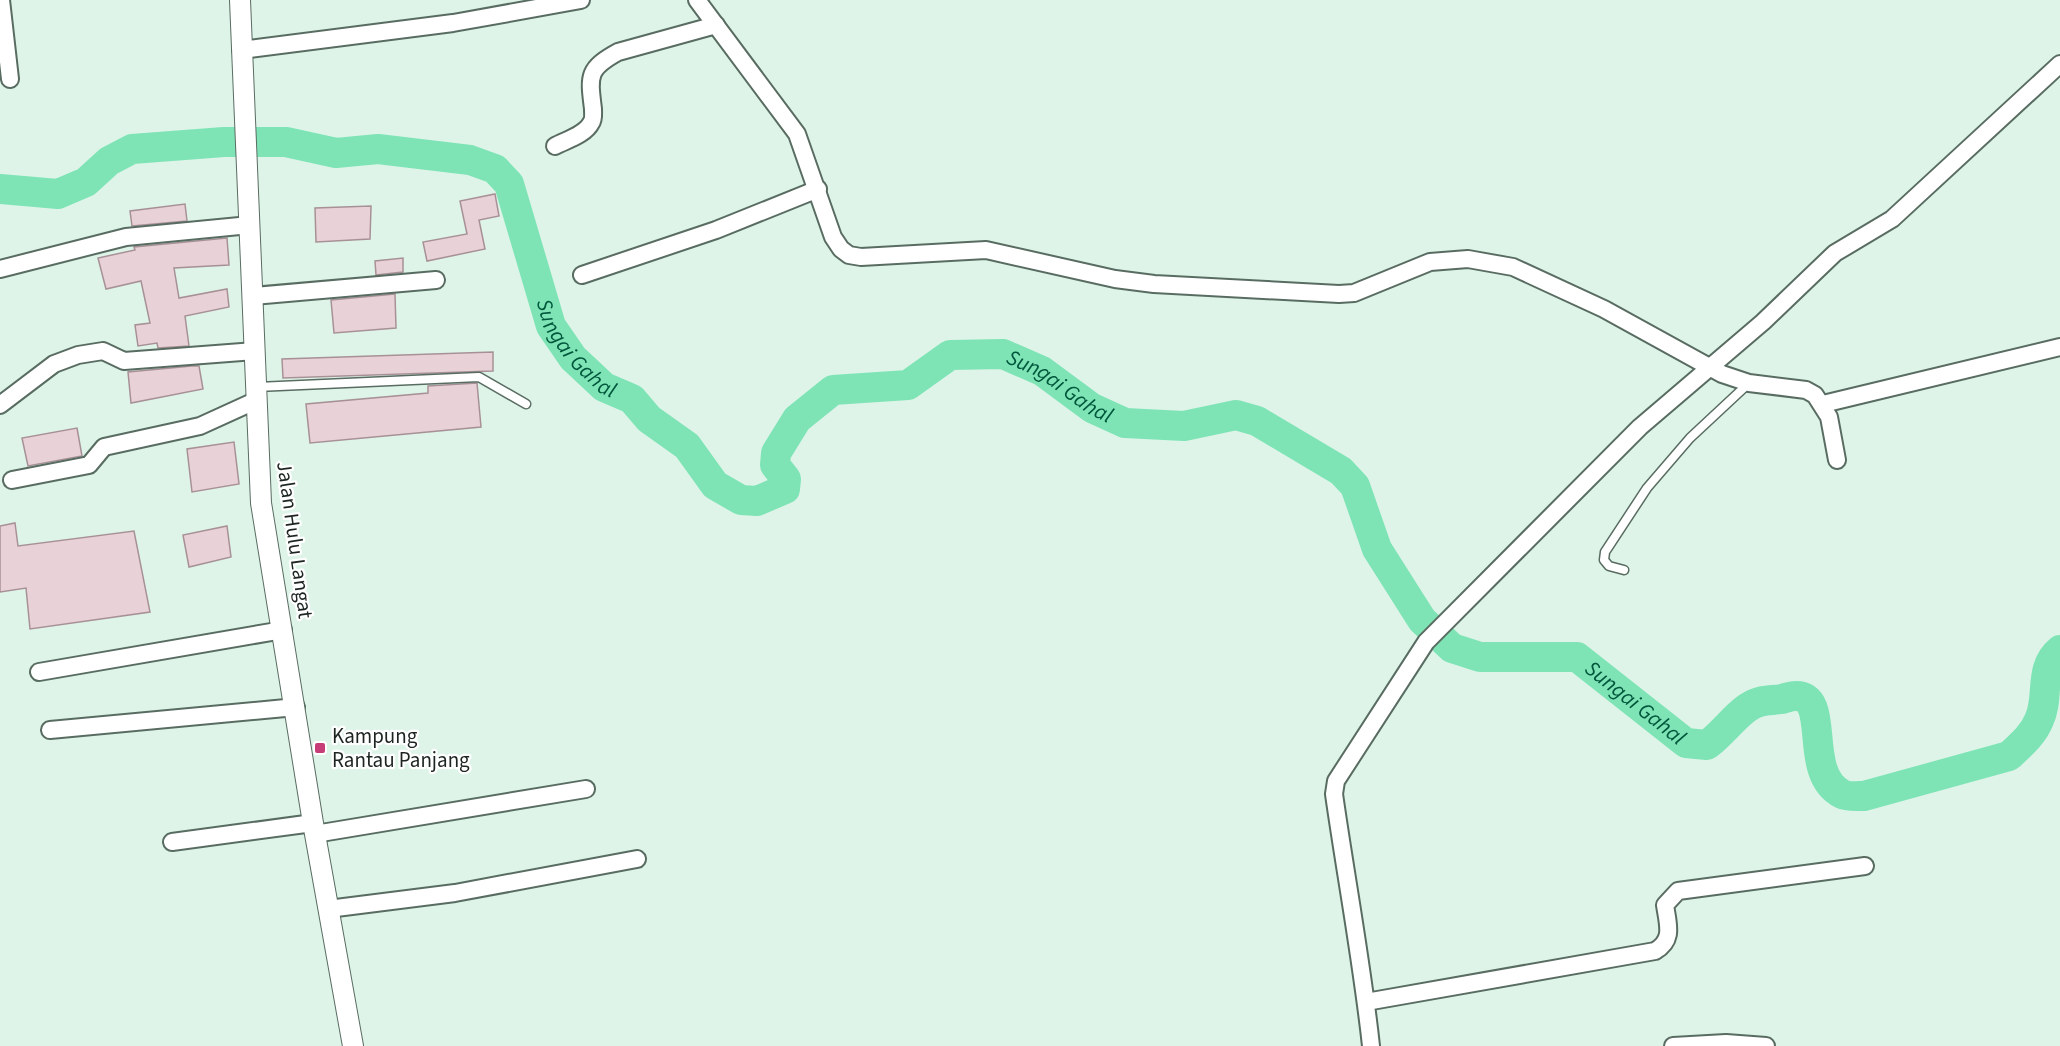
<svg xmlns="http://www.w3.org/2000/svg" width="2060" height="1046" font-family="'Source Sans 3',sans-serif">
	<rect width="100%" height="100%" fill="#def4e8"/>
	<g fill="none" stroke-linecap="round" stroke-linejoin="round">
		<path stroke="#7ee4b6" stroke-width="30" id="s1" d="M0,189L58,194L86,182L109,161L132,149L224,142H286L336,153L378,149L470,160L495,169L509,184L551,326L573,358L604,387L632,399L649,419L687,446L715,485L741,500L757,501L785,489L786,479L775,465L776,453L797,419L833,390L908,385L950,355L1003,354L1042,371L1092,408L1125,423L1184,426L1236,415L1257,421L1341,471L1355,486L1377,549L1422,620L1452,648L1480,657H1577L1686,743L1707,745C1722,734 1733,718 1747,708C1760,699 1768,701 1782,699C1786,698 1791,696 1795,696C1833,695 1801,773 1842,794C1848,797 1858,796 1864,796L2009,756C2021,745 2033,735 2039,720C2050,698 2038,668 2060,650"/>
	</g>
	<g fill="#e9d1d8" stroke="#a79197" stroke-width="1.5">
		<path d="M495,194L499,216L479,220L485,249L427,261L423,242L467,234L460,201Z"/>
		<path d="M185,204L187,221L132,226L130,211Z"/>
		<path d="M371,206L370,239L316,242L315,208Z"/>
		<path d="M227,238L229,265L174,268L179,298L227,289L229,307L185,316L189,346L158,348L157,343L138,346L135,325L150,323L141,281L106,289L98,258L135,250L134,247Z"/>
		<path d="M403,258V272L376,275L375,261Z"/>
		<path d="M395,294L396,328L334,333L331,300Z"/>
		<path d="M493,352V371L283,378L282,359Z"/>
		<path d="M192,366H199L203,389L131,403L128,372Z"/>
		<path d="M477,383L481,427L310,443L306,404L428,393V386Z"/>
		<path d="M77,428L82,456L28,466L22,438Z"/>
		<path d="M234,442L239,484L192,492L187,449Z"/>
		<path d="M15,523L18,546L134,531L150,612L30,629L26,588L0,592V526Z"/>
		<path d="M227,526L231,557L189,567L183,535Z"/>
	</g>
	<g fill="none" stroke-linecap="round" stroke-linejoin="round">
		<g stroke="#596c62" stroke-width="11">
			<g id="service">
				<path d="M257,387L479,377L526,404"/>
				<path d="M1624,570L1609,566L1604,560L1605,552L1647,488L1690,438L1749,383"/>
			</g>
		</g>
		<g stroke="#596c62" stroke-width="20">
			<g id="minor">
				<path d="M1,0L10,79"/>
				<path d="M697,0L797,134L833,237L841,249L849,255L861,257L986,250L1115,279L1154,284L1339,294L1354,293L1430,262L1468,259L1513,267L1604,309L1722,374L1749,383L1806,390L1815,395L1829,417L1837,460"/>
				<path d="M241,50L453,23L581,0"/>
				<path d="M555,146C566,140 585,135 591,123C594,119 593,114 593,109C589,76 587,69 618,52L716,25"/>
				<path d="M0,269L126,237L250,225"/>
				<path d="M582,275L716,230L818,189"/>
				<path d="M253,296L436,280"/>
				<path d="M1823,404L2060,347"/>
				<path d="M0,405L54,364L78,355L103,351L124,361L255,351"/>
				<path d="M12,480L89,465L104,447L200,426L257,400"/>
				<path d="M39,672L283,630"/>
				<path d="M50,730L296,707"/>
				<path d="M315,834L586,789"/>
				<path d="M172,842L313,823"/>
				<path d="M328,909L455,893L637,859"/>
				<path d="M1366,1002L1655,951C1674,940 1668,925 1665,905L1678,891L1865,866"/>
				<path d="M1371,1046C1362,962 1346,878 1334,794L1336,781L1426,642L1640,427L1763,322L1835,253L1892,219L2060,64"/>
				<path d="M1673,1046L1726,1043L1766,1046"/>
			</g>
		</g>
		<g stroke="#596c62" stroke-width="22">
			<path id="tertiary" d="M240,0L261,503L313,823L353,1046"/>
		</g>
		<use href="#service" stroke="#fff" stroke-width="8"/>
		<use href="#minor" stroke="#fff" stroke-width="16"/>
		<use href="#tertiary" stroke="#fff" stroke-width="20"/>
	</g>
	<rect fill="#c63d78" stroke="#fff" stroke-width="2" x="314" y="742" width="12" height="12" rx="3"/>
	<g text-anchor="middle" dominant-baseline="central" stroke-width="4.5" stroke-linejoin="round" paint-order="stroke">
		<g font-size="21" fill="#1d2521" stroke="#fff">
			<text transform="translate(295 540) rotate(82)">Jalan Hulu Langat</text>
		</g>
		<g font-size="21" fill="#1d2521" stroke="#fff" text-anchor="start">
			<text x="332" y="736">Kampung<tspan x="332" dy="24">Rantau Panjang</tspan></text>
		</g>
		<g font-size="22" font-style="italic" fill="#00573b" stroke="#fff">
			<text stroke="none"><textPath href="#s1" startOffset="714">Sungai Gahal</textPath></text>
			<text stroke="none"><textPath href="#s1" startOffset="1362">Sungai Gahal</textPath></text>
			<text stroke="none"><textPath href="#s1" startOffset="2082">Sungai Gahal</textPath></text>
		</g>
	</g>
</svg>
